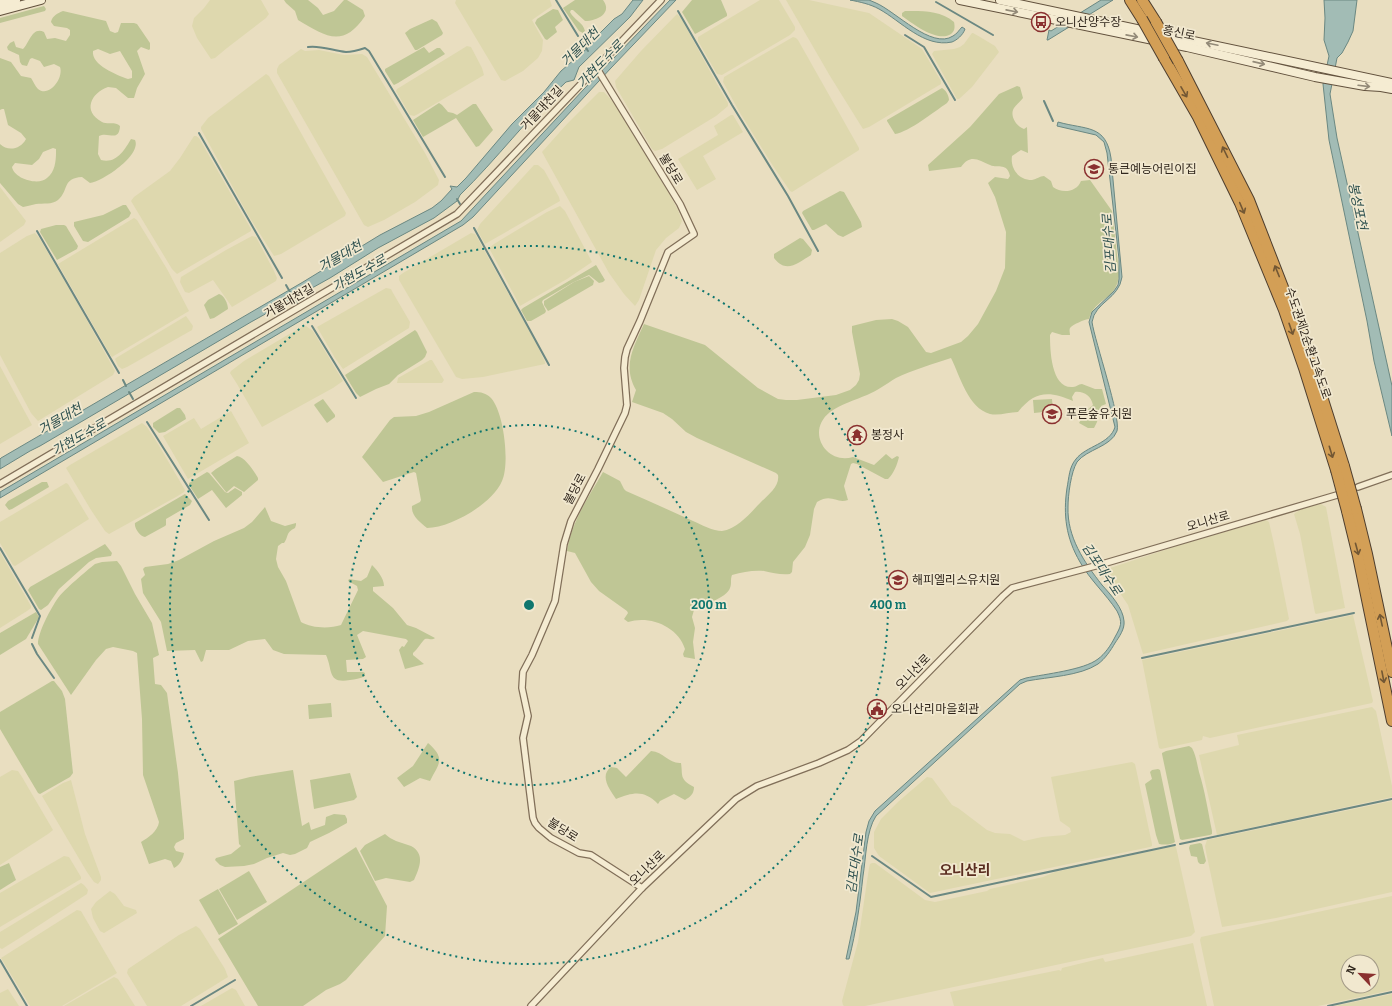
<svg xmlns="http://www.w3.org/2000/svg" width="1392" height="1006" font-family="Bitter,'Noto Sans KR',serif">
	<rect width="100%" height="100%" fill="#e9dec0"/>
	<g fill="#ded8ae" fill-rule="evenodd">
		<path d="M210,0H261L269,14L266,18L227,48L215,58L211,59L197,38L192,26L194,18L204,8Z"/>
		<path d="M456,0H550L552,6L532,20L543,40L542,51L538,58L523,71L505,81L501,80L455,3Z"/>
		<path d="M760,0H779L795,27V30L790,35L722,75L717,74L698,41V37Z"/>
		<path d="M786,0H809L869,13L922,49L941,81V84L869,127L863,129L830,76Z"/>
		<path d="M677,14L681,18L717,84L728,103V106L716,116L662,149L655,151L652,149L616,87L615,81L641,51Z"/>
		<path d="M972,33H973L980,37L995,46L999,52L972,87L959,99H957L932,54L934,51L954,49L960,47L964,44Z"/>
		<path d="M793,37L796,38L798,40L859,148V150L856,152L792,192L790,191L773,166L740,113L723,82L724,77Z"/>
		<path d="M467,46L471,47L482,68L484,75L418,114L414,116L410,115L396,91L397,89Z"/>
		<path d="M301,49L305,51L319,50L344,55L362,54L367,57L425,153L439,180L438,185L415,202L384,220L368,227L364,225L277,73V69L279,65Z"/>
		<path d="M266,74L269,76L346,213L345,216L281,254L274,256L248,215L201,129V127L208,118Z"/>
		<path d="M599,92H604L614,103L667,190L678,210L682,221L679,228L666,238L656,250L639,300L635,306L624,294L609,273L542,152L567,124Z"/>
		<path d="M731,115H733L743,132L703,156L716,179L697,190L678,159L718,135L714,126Z"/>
		<path d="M194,136H196L199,138L251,229V231L177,274L172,269L131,201L134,197L170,171L180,158Z"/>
		<path d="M534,165H538L544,170L559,197L560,201L485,244L477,230L480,224Z"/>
		<path d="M0,187L26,221L24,225L0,242Z"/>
		<path d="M560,206L565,211L592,262L567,279L520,306L489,248L494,244L547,212Z"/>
		<path d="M134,218L137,220L140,225L167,269L189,311L112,357L111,356L58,264Z"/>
		<path d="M35,233L40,239L78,304L115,371L113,375L38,421L31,413L0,355V253L27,236Z"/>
		<path d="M471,233L475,234L478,239L537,345L545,362V364L483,377L462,379L456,377L399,280V276L403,273Z"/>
		<path d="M252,236L256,237L274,271L277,278L276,281L232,307L213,280L189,293L185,292L180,282L181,277L226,250Z"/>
		<path d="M386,288L391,289L393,293L410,322L409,328L343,369L335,358L317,327Z"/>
		<path d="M186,316L193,326L192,330L127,367L122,369L118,366L115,359L116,358Z"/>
		<path d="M306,326L313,331L343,381L333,388L262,427L237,384L230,373L231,371L244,361L286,336L302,327Z"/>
		<path d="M430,360H432L444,380L442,383H397L398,378Z"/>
		<path d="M0,366L32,425L0,444Z"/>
		<path d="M231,411L249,443L188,479L163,436L194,418L201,429Z"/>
		<path d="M142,423L147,427L158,444L185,490L184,492L176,497L109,534L105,531L91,510L66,468L70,465Z"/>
		<path d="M66,483L68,484L89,519L15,566L13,565L0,543V522Z"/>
		<path d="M1321,504L1326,507L1345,608L1316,614L1315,613L1300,534L1294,514L1301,509Z"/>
		<path d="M1266,520L1269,522L1274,544L1289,619L1287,621L1143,654L1128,605L1108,575L1107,569L1180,545Z"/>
		<path d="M0,552L31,606V608L27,611L0,628Z"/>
		<path d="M1353,615L1373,701L1372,703L1210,738L1203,736L1202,740L1161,749L1159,748L1142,660Z"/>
		<path d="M1372,707L1376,711L1392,786V797L1217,835L1199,755L1239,745L1237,735Z"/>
		<path d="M1132,762L1135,764L1138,778L1152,844V846L1150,847L930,893L879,856L874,848V832L881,819L899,801L927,777L932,778L952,805L958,808L987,830L995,833L1010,834L1024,841L1042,837L1065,835L1071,832L1070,828L1060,821L1051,777Z"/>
		<path d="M12,770L18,771L22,777L53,830L48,834L0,865V777Z"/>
		<path d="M71,780L85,834L101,877V880L98,884L94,882L87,872L42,796L63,783Z"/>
		<path d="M1392,801V892L1276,918L1222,927L1206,852L1205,846L1207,840Z"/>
		<path d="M1175,846L1176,847L1195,932L1191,936L865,1006H844L843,1005L842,1001L858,942L869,868L870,864L872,863H875L925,900L935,902L987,891L990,889L1043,877L1055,872Z"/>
		<path d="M64,856L69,857L81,877V879L0,927V893Z"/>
		<path d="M81,883L84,885L88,890L87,894L18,939L2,949L0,948V932Z"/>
		<path d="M110,891L115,894L124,906L136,910L137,913L104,933L100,931L93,918L91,909L96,902Z"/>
		<path d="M1392,896V990L1318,1006H1214L1200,940L1201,937ZM1348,962H1372V986H1348Z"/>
		<path d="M77,910L81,911L117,973L62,1006H30L1,958Z"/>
		<path d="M196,926L200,929L225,969L228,977L181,1006H147L127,973L128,969L179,935Z"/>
		<path d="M1193,943L1207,1006H954L950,992L1059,970L1061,971L1062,968L1103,958L1105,962Z"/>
		<path d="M114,977L118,979L135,1006H64Z"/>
		<path d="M232,988L236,990L245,1006H201Z"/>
		<path d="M8,989L19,1006H0V993Z"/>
		<path d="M1392,994V1006H1335Z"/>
	</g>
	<g fill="#bfc695" fill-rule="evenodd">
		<path d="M284,0H308L318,8L323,15L334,11L344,0H347L363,10L365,16C343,49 325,36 298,20L295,11L286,3Z"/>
		<path d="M575,0H603C613,13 597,21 585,21L573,10H571L570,12C574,20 583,22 585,31L583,33L579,31L563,8Z"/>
		<path d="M692,0H721L727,14V16L697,33L695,34L682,12Z"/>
		<path d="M44,6L46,9L45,11L0,23V18Z"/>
		<path d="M553,9L558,10L563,20L555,27L557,32L547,40L545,39L535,23L537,19Z"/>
		<path d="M63,11L106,21L110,31L115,33L118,32L121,23H134L137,24L150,43V49L149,50L141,47L137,51L145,74L137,88L134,98H128L116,88L108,87C91,93 82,111 102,122C108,125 115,121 120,126C119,143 108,131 99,136L98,154L101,160C116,164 124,151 131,139L135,140C142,155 102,182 90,183L82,177C62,178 69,191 58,200C52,205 43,203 36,204C32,205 28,206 23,207L18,204L0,183V144C8,152 21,149 26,139L21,133L8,125L4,109H2L0,110V58L11,62L21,76L31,78C33,81 35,86 38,89C49,98 64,78 60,67L54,64L44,67L40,61L32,58L30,59L27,66L22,65L20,62L19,55L8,50L7,47L10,43L14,41L16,47L23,49C29,44 32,26 44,32L47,39L55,38L66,41L70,35V30L67,28L54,26L51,22C52,16 58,13 63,11ZM98,49L110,54L120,51L132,71V78L128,79C117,75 91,65 93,51ZM53,148L56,149V152C56,161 55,172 47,178C39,186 14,179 12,167L15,163L32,165L39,159L43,152Z"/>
		<path d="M905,11C922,11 940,10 954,22C955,27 955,31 951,34C938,43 913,24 902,16V13Z"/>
		<path d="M432,19L437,22L443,33L442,35L417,50H415L405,33L410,29Z"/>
		<path d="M424,47L429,53L437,48H440L445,54L398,83L394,85L393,84L385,71V69Z"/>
		<path d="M1017,86L1020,87L1023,98C1020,102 1016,105 1014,108C1009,116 1017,127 1024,129L1027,127L1028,153L1021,150L1012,156C1010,169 1019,180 1032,180C1037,179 1040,176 1044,176L1051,181L1053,187C1062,194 1077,192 1081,181L1090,180L1112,211L1119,272C1119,300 1095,297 1089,319C1085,319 1072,325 1070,328C1069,330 1070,333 1070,335H1062L1052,332L1050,335C1050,350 1051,389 1073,387C1077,387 1078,384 1082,384L1095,389H1102L1106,404L1101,406L1097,422L1094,428H1088L1079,423L1086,411L1093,405C1091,396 1084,391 1075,392L1072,397L1073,401C1050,391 1035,390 1018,412C1009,412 999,416 990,414C968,408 960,376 951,358C933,364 913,370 896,378C886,384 877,391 867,395C855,400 841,404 830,412C805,432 827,465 853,457L874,465L886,454L892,459L897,456L899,457C897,465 894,473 888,479H885L857,464L853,463L851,464L844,486L848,500C836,504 832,493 817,502L814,509L810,535L805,547L793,562L792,572L790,574C781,575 773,573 764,571C753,570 743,572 732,575C730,580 732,583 730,588C727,598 702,605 694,610L692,617L695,628L693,642L695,659L684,657L683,654L685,649C678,626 649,615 628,622L624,619L628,613L627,611L599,591L591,582L575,553L567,551C572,521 588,498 603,472L620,481L624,489L626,491C649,501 671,511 693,521C702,525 713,531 722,531C738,529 751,512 761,502C768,495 780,486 778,475L776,473L697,438L686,432L672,419L663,413L632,402L636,390C622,366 634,346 644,324L705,345L758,388L778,399L786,400H797L836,395L850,390L856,385L859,380L860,374L852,332V326L876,320L892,319L898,321L908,327L926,352L931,353L961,342L968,336L978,324L996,291L1005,268L1006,232L995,197L988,183L995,177L1008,179L1010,176C1007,162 999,169 990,165C979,161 971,153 961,167L929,171L928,165L970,127L999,94Z"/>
		<path d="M942,88C946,90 949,96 949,100L947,103C935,111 909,132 895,134L887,121V120Z"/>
		<path d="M439,103L442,105L448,112L453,113L457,115L473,104H476L493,130L479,146L476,147L456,118L423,137L413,120Z"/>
		<path d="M840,191L844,192L861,222L862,227L843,237L838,235L826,224L814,230H812L802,213L803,211Z"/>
		<path d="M123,205H126L131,213L129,217L88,242L83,241L74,226V222L103,215Z"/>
		<path d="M56,225H64L66,226L78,246L77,249L57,260L40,232L41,229Z"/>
		<path d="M800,238L803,239L812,250L811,255C798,263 786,274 774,258V254Z"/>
		<path d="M596,265L605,280L603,282L599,283L589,275L572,283L543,300L542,302L546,311L545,313L531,321H527L521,310L523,308Z"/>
		<path d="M589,276L594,281L593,285L550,310L548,311L544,305V301L574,282Z"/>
		<path d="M219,294C224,295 228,304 228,309L214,318L210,319L204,305L208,300Z"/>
		<path d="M415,330L417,332L427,352L425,357L422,360L398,375L389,384L376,389L360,397L356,393L345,375Z"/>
		<path d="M474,392C481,392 486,393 491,398C504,412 510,464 502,481C493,503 451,528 427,528C420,522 411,516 412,506L420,502L421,500L416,473L414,472L383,482L362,457L390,420L394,417L416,416L429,412Z"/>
		<path d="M323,399L335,415V417L327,423L314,405L315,404Z"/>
		<path d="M1052,399L1053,411L1034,413L1033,400Z"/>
		<path d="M177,408H180L185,415L186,419L165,432L159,433L153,427V423Z"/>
		<path d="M237,456C245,457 254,471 258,478V480L244,492L234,486L227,492H226L211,473L216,469Z"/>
		<path d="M207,472L209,473L225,492L228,493L235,488L242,492V495L226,508L212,490L198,499L189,485V483Z"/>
		<path d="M42,482H47L49,487L12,509L9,510L5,505L8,501Z"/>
		<path d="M185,494L192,501L190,505L166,519V525L165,526L145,537C140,536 134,528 135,523Z"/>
		<path d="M265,507L271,521L285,526L296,523V525L295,528C285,533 289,537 284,543H282L278,546L276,559L278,567L286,581L301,622C311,628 329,629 341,625L358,590L357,586L348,581L349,579L361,581L367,577L372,565C377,570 384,578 384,586L373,587V591L393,608L407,625L416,628L435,638C431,641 429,638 425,639C423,640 417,650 413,653V655L424,664L405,669L399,650L402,646L404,647L408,641L406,639L363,631L357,635L366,657L363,659L346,660L347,672H363L365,673V676C360,679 355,679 350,680C327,684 333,670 326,655L284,654L273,650L265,639L248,641L229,650H206L203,661L201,662L195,650L167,651L161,622L143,593L141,579L145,575L143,569L145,567L168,564L179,560L214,541L244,528L252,522Z"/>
		<path d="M105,544L112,553L111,556L96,558L89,562L59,589L48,605L41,610L39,609L28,590L30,587Z"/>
		<path d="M117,561L121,566L135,594L152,623L159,655L153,658L155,684L161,685L167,693L178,773L184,834V839L176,843L174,847L176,851L184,853C183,859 180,865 174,868L171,861L165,859L149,864L141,842C148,838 158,831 159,822L143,775L142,719L137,653L133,651L113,647L106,649L96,660L71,695L38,644C38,632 51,608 58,598C64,590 86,571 95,564L102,562Z"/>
		<path d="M36,612L39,617L38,619L26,639L0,655V633Z"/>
		<path d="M52,681H54L62,691L65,699L73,773L70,777L40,794L38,793L0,729V712Z"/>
		<path d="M331,703L332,717L309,719L308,705Z"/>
		<path d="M428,743C446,759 439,763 430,781L420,778L404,787L397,778L413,766Z"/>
		<path d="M1189,746L1192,748C1196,755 1197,764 1199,772C1205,791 1208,811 1212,831V834L1210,835L1182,840L1180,839L1162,754V753L1166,751Z"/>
		<path d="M651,751C664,752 669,764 681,763C683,776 679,779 694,787C694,794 690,797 685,800L674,794L660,801L658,804C644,790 634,792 616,799C610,790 599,776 611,767L617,768L626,777Z"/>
		<path d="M1158,769L1160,770L1175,842C1171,845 1164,845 1159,844L1156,835L1145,784L1152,779L1150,772L1152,770Z"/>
		<path d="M293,770L302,826L309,822L311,830L325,825L326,817L334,814L345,815L347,819V823L329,833L310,842L307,848L295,854L290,855L283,853L267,858L254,864L244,866L225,867L220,865L215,860L216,858L231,854L241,846L239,844L234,781L250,777Z"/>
		<path d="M350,773L357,797L354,800L314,809L310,780Z"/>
		<path d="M385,834C388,837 392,839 396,841C401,843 406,844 411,846C426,854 419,869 414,880L410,882L386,878L375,881L360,851L365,845Z"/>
		<path d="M1200,843L1202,844L1206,861L1204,864H1200L1198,862L1197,857L1191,856L1189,848L1190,845Z"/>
		<path d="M356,847L387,906L385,936L346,980L340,984L326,990L303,1006H258L218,939Z"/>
		<path d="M9,863L16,880L0,890V867Z"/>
		<path d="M249,871L267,902L237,920L219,889Z"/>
		<path d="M218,889L238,924L219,935L199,900Z"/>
	</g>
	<g fill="#a2bcb5" stroke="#6b8882">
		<path d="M633,0H643L630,17L579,67L574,80L566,82C528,117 497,159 460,195L457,201L434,218L378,248L330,278L251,322L40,446L30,451L0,469V459L1,458L303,282L380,235L432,208L441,201L452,189L450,186L457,187L466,178L512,124L544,92L561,71L591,45L597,36L614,19L622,14Z"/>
		<path d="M670,0H676L611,68L473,217L463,225L0,498V492L461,221L584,89Z"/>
		<path d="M850,0H869L876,3C895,11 932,50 953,36C957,34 959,30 962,27L965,29C963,35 957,40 952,42C924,48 901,21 879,9C870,4 860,2 850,0Z"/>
		<path d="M1101,0H1113L1048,40H1047L1049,30L1051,31Z"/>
		<path d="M1324,0H1357L1353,31L1348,42L1342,53L1337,58L1330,94L1337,138L1392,386V436L1374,361L1367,321L1329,140L1323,84L1329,56L1324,40L1325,18Z"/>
		<path d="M1058,122C1086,130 1106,124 1111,158L1122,277C1119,299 1095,302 1092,322C1095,342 1121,417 1117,431C1111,447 1087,449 1077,462C1071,472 1068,495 1068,507C1067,537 1084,562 1102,585C1111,595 1123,608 1124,621C1125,629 1119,637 1115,643C1111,650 1105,659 1098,664C1080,676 1048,677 1027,681L1020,684L876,816C866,831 866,858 863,876C860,904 856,932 849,959H846L856,912L866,832L869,821L875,811L1020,680L1026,678C1045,674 1084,670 1098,659C1105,654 1111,645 1115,637C1121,626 1123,623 1117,611C1106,594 1090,580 1080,562C1066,538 1063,515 1067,488C1069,478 1069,467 1076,459C1086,446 1110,444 1115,427L1089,322L1092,312L1114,291L1118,285L1119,279V259L1107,153L1104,142L1096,135L1057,126Z"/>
	</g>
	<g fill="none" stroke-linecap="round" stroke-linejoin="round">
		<g stroke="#6b8882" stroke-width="2">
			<path d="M556,0L578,36"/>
			<path d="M936,2L993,35"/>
			<path d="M678,11L732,105L788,196L818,251"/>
			<path d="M905,35L924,47L955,100"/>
			<path d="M582,42L588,51"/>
			<path d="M308,47C321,45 333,51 346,52C353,52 359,50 365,48L369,51L445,177"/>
			<path d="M1044,101L1053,121"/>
			<path d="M199,133L282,278"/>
			<path d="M457,199L460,204"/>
			<path d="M474,228L549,365"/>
			<path d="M37,231L119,373"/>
			<path d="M286,285L290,292"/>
			<path d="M293,296L297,303"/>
			<path d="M312,326L356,398"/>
			<path d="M123,380L126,386"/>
			<path d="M129,392L133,399"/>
			<path d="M147,422L209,520"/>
			<path d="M0,548L40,616L32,638"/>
			<path d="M32,644L37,654L54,678"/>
			<path d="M1142,658L1354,613"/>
			<path d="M1180,844L1392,799"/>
			<path d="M872,856L931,897L1175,845"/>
			<path d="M0,960L27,1006"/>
			<path d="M191,1006L235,980"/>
			<path d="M1328,1006L1392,992"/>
		</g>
		<g stroke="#816f59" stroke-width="8">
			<g id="minor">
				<path d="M596,67L680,204L694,234L668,252L640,321L627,349L625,357L624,368L627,405L625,413L598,469L571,521L564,544L555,601L532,655L523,672L522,688L528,716L523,738L533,818L535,823L539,828L551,838L579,853L591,855L642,888"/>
				<path d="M0,484L457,214L661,0"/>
				<path d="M1358,487L1392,475"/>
				<path d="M531,1006L642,888L736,799L757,786L819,763L848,750L861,741L1003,596L1012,588L1099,565L1337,495"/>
			</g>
		</g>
		<g stroke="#62513d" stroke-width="10">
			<g id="secondary">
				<path d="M960,0L1187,47L1315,77L1365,86L1381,87L1392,89"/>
				<path d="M1000,0L1392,83"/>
				<path d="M0,4L16,0"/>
				<path d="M0,11L41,0"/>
			</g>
		</g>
		<g stroke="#4e3e2e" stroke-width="12">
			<g id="motorway">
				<path d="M1130,0L1142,19"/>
				<path d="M1142,0L1156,22"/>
				<path d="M1164,58L1198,117L1240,203L1284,310L1304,368L1336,470"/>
				<path d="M1178,61L1249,200L1307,349L1344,466"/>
				<path d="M1356,509L1367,554L1392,672"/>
				<path d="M1347,511L1358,556L1392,721"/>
			</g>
		</g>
		<use href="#minor" stroke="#f5ecd2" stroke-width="5.5"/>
		<use href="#secondary" stroke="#f5ecd2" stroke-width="8"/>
		<use href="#motorway" stroke="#d39f56" stroke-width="10"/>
		<g stroke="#4e3e2e" stroke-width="12" stroke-linecap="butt">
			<g id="motorway-bridge">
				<path d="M1142,19L1164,58"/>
				<path d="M1156,22L1178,61"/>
				<path d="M1344,466L1356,509"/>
				<path d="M1336,470L1347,511"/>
			</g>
		</g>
		<use href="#motorway-bridge" stroke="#d39f56" stroke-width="10"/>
	</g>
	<defs><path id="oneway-shaft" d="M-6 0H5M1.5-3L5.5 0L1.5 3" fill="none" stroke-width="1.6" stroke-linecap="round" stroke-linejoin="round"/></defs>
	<g stroke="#938a78">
		<use href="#oneway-shaft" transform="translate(1012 11) rotate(11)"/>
		<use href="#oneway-shaft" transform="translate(1132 36) rotate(11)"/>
		<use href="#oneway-shaft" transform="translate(1212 44) rotate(-168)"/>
		<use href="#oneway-shaft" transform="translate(1259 63) rotate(13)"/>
		<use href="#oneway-shaft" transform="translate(1364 86) rotate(7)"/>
	</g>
	<g stroke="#725734">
		<use href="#oneway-shaft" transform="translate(1184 92) rotate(60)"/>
		<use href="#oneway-shaft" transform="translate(1225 152) rotate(-116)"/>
		<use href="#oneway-shaft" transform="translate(1242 208) rotate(67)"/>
		<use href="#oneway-shaft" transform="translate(1277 271) rotate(-112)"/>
		<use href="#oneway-shaft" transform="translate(1291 329) rotate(71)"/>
		<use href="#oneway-shaft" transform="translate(1331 452) rotate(73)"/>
		<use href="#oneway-shaft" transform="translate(1357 549) rotate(75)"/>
		<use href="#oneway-shaft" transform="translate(1381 620) rotate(-102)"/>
		<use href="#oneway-shaft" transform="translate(1383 677) rotate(79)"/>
	</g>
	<g fill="none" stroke="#0f766e" stroke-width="2" stroke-dasharray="2 4">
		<circle cx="529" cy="605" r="180"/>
		<circle cx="529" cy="605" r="359"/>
	</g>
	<defs>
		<g id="bus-ring" transform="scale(1)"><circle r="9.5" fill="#f1e8cf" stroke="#8a302f" stroke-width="1.5"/><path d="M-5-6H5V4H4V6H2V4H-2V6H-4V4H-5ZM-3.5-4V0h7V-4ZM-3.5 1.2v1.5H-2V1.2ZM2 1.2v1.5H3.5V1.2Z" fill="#8a302f"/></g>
		<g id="school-ring" transform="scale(1)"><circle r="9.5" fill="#f1e8cf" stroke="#8a302f" stroke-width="1.5"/><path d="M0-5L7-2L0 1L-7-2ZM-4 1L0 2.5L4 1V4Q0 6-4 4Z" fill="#8a302f"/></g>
		<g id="temple-ring" transform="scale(1)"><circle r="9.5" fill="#f1e8cf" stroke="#8a302f" stroke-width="1.5"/><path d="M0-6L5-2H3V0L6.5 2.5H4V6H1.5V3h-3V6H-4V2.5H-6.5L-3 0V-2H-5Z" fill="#8a302f"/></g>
		<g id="civic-ring" transform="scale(1)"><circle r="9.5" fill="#f1e8cf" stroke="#8a302f" stroke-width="1.5"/><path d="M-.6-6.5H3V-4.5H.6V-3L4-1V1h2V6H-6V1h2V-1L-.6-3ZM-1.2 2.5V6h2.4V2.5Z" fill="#8a302f"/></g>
	</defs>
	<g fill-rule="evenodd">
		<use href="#bus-ring" x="1041" y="22"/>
		<use href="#school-ring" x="1094" y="169"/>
		<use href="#school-ring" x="1052" y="414"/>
		<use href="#temple-ring" x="857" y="435"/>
		<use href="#school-ring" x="898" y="580"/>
		<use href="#civic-ring" x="877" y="709"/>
	</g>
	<g text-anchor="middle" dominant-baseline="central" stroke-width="3.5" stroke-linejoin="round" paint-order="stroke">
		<g font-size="12" fill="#31271d" stroke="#f1e8cf" text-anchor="start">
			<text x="1055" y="22">오니산양수장</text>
			<text x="1108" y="169">통큰예능어린이집</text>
			<text x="1066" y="414">푸른숲유치원</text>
			<text x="871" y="435">봉정사</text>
			<text x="912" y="580">해피엘리스유치원</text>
			<text x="891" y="709">오니산리마을회관</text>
		</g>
		<g font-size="12" fill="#31271d" stroke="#f1e8cf">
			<text transform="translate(1179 33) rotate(12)">흥신로</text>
			<text transform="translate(542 108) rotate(-47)">거물대천길</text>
			<text transform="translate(671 169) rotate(59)">불당로</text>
			<text transform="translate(289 301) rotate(-30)">거물대천길</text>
			<text transform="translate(1308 343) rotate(71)">수도권제2순환고속도로</text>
			<text transform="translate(575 489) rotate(-62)">불당로</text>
			<text transform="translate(1208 521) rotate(-16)">오니산로</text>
			<text transform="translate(913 672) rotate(-46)">오니산로</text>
			<text transform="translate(563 830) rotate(32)">불당로</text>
			<text transform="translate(647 868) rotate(-44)">오니산로</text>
		</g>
		<g font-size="13" font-style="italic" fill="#2d504f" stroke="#f1e8cf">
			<text transform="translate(580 47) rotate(-45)">거물대천</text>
			<text transform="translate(600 64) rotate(-46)">가현도수로</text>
			<text transform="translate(1358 206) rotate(78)">봉성포천</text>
			<text transform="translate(1109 244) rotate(-94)">김포대수로</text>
			<text transform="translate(340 256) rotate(-30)">거물대천</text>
			<text transform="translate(359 273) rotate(-30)">가현도수로</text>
			<text transform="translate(60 419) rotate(-30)">거물대천</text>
			<text transform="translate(79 437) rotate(-30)">가현도수로</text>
			<text transform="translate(1102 569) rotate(56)">김포대수로</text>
			<text transform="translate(855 864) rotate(-82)">김포대수로</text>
		</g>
		<g font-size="14" font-weight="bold" fill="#5a2d20" stroke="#f1e8cf">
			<text x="965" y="870">오니산리</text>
		</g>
	</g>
	<circle cx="529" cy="605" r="6" fill="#0f766e" stroke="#f1e8cf" stroke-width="2"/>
	<g font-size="12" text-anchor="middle" font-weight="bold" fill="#0f766e" stroke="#f1e8cf" stroke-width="3.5" stroke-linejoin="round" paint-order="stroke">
		<text x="709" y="609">200 m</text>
		<text x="888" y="609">400 m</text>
	</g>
	<g transform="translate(1360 974) rotate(295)"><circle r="19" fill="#f1e8cf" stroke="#a49b88"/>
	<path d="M0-3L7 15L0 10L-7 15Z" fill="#8a302f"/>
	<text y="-6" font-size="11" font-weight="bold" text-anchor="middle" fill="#31271d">N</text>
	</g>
</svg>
